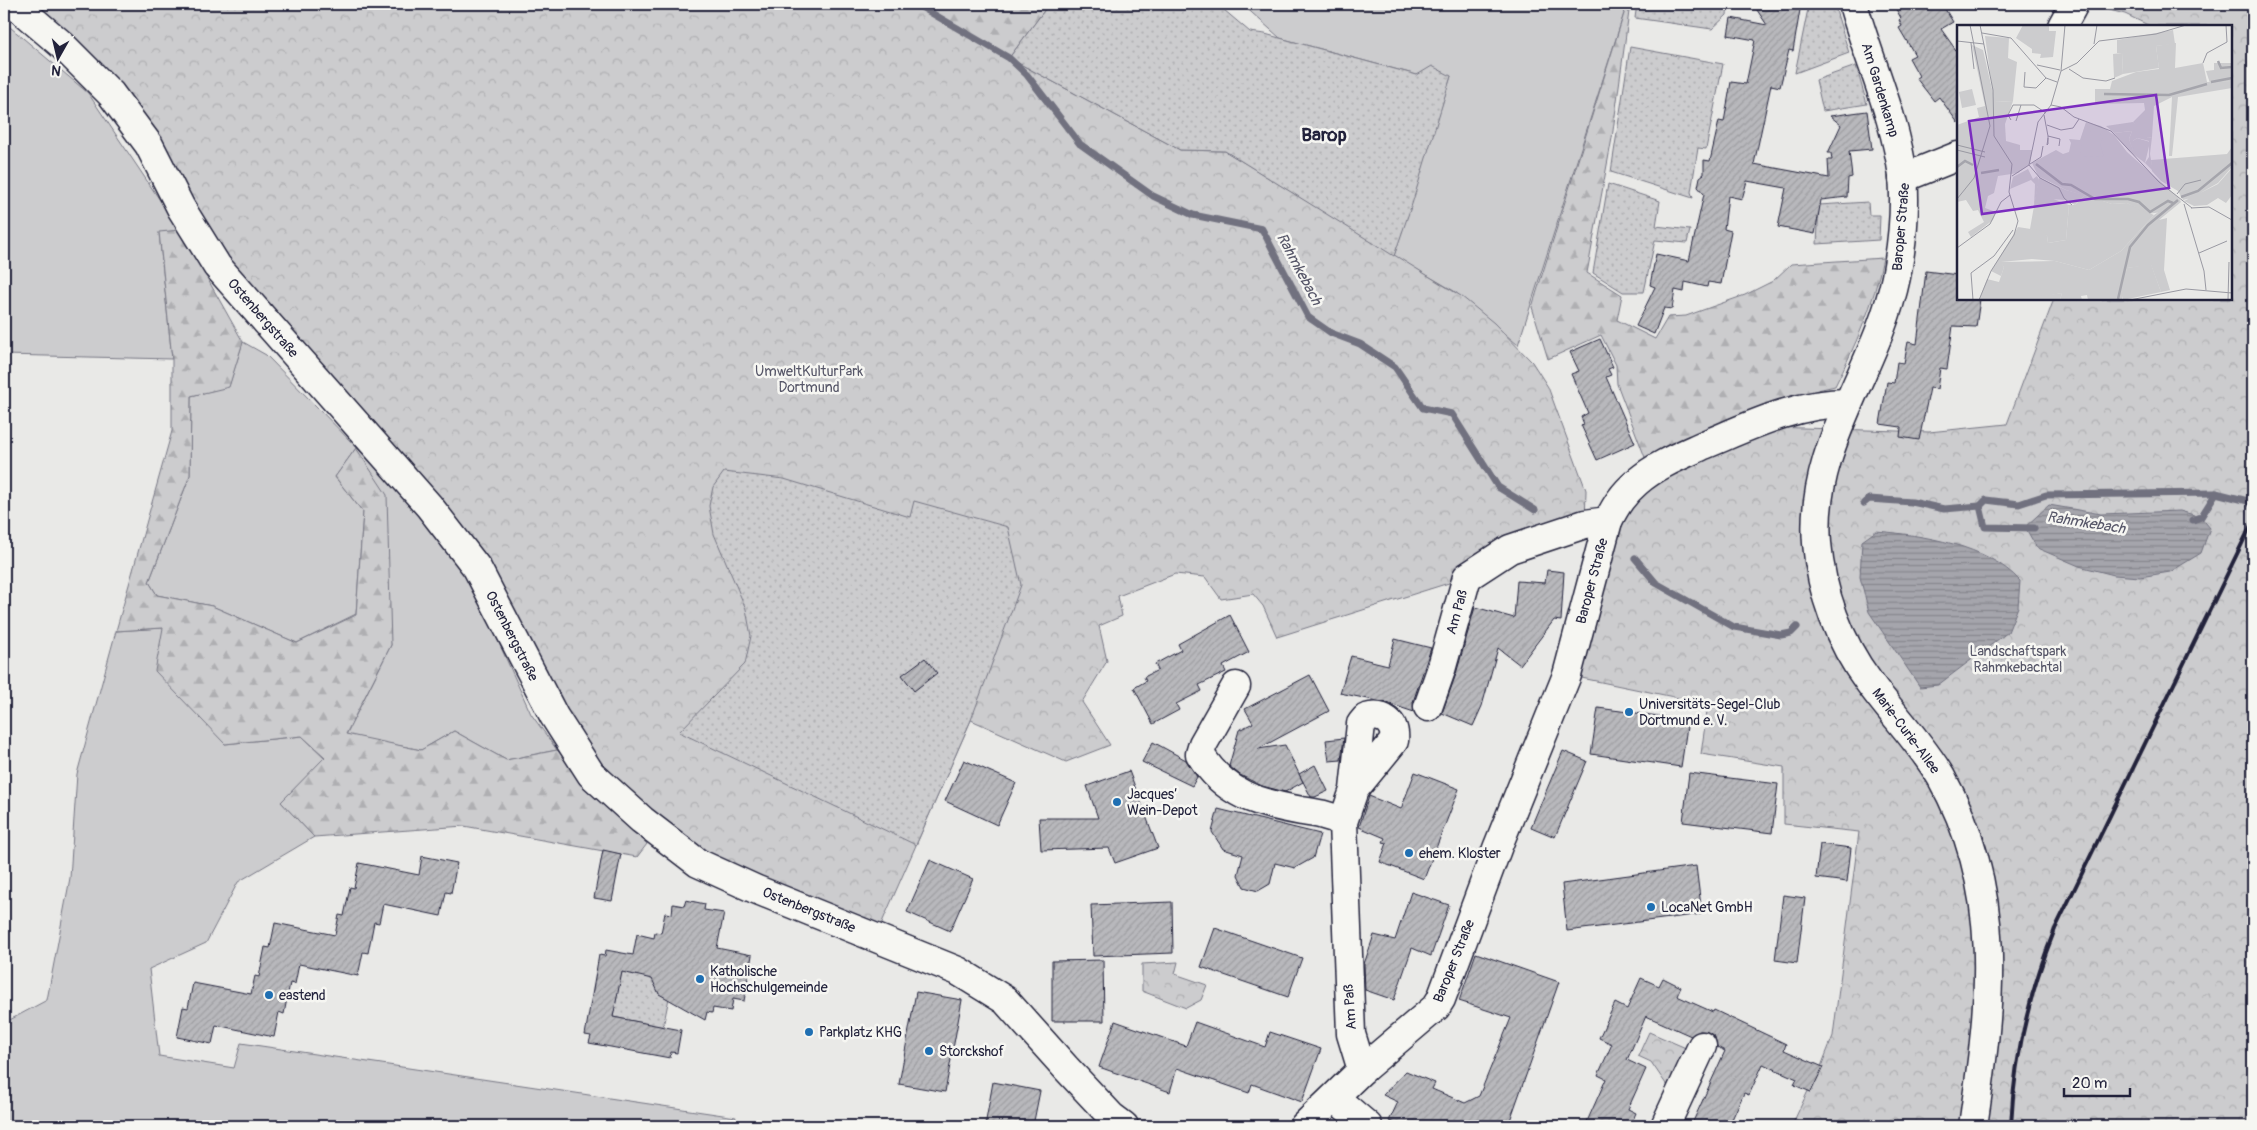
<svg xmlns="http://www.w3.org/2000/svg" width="2257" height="1130" font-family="Pangolin,sans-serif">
	<defs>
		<pattern id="forest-firs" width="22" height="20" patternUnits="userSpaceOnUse" patternTransform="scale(1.25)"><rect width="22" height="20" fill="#ccccce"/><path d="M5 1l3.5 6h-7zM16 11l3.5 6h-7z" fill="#afafb2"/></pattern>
		<pattern id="park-crowns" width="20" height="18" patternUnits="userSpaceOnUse" patternTransform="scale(1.25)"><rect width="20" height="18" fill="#ccccce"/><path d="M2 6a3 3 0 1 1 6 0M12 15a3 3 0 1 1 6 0" fill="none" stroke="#afafb2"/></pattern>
		<pattern id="garden-dots" width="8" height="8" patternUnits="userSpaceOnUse" patternTransform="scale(1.25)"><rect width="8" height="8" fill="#ccccce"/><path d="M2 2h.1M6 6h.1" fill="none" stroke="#afafb2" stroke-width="1.8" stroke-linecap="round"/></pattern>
		<pattern id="water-rules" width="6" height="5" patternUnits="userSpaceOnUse" patternTransform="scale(1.25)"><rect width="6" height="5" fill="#a5a5ac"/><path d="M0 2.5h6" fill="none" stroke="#86868d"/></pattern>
		<pattern id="building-hatch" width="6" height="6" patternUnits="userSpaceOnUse" patternTransform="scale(1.25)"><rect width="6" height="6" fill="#b8b8bc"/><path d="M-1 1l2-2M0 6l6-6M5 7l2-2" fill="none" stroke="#9e9ea2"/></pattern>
	</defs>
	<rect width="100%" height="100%" fill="#e9e9e7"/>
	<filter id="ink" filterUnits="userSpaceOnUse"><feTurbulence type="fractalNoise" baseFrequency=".02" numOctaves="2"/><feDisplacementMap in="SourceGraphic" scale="10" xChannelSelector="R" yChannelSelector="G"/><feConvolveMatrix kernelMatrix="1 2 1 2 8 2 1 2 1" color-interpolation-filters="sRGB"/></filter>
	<g filter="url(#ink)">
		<g fill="#ccccce" stroke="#777784">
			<path d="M1242,4H1627L1518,345L1454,291L1394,256L1451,76L1417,75L1280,38Z"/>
			<path d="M4,22L88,93L180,230L159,233L172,359L4,355Z"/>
			<path d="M243,342L266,355L411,503L472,583L531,714L557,750L506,760L454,731L421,750L346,735L391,645L356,448L335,477L363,512L356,614L297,643L212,606L157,595L149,582L190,475L191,396L229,386Z"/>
			<path d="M163,628L225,744L302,736L325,758L281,802L314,837L238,882L206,943L149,969L159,1056L234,1068L241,1043L736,1117L734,1126H4V1023L47,1000L70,878L77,774L116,631Z"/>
		</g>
		<g fill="url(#forest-firs)" stroke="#777784">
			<path d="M916,4H1049L1009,58Z"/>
			<path d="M1627,4H1630L1612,138L1587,273L1622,295L1617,320L1655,339L1668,317L1686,316L1745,295L1773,281L1791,264L1883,258C1874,304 1856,344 1835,386C1768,400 1707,432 1646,460L1617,384L1616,365L1601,335L1548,359L1532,307Z"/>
			<path d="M180,230L243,342L229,387L191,396L190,475L149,582L157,595L212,606L297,643L356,615L363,512L335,477L356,448L387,495L391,645L346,734L421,750L454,731L506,760L557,750L647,844L637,857L464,826L314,837L281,802L325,757L302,736L225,744L155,671L163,628L116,631L172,431V359L159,232Z"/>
		</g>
		<g fill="url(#park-crowns)" stroke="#777784">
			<path d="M27,4H916L1009,58L1180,150L1225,151L1461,296L1494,323L1532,362L1548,387L1586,490L1585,524L1452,582L1277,637L1263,606L1253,594L1221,599L1205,577L1175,574L1118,596L1122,616L1099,626L1107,661L1082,702L1110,745L1066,762L971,720L880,927L699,853L601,770L513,619L284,335Z"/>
			<path d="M2086,4H2253V1126H1800L1793,1123L1808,1091L1811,1092L1833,1036L1859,832L1784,824V767L1701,754L1708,704L1567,675L1618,500L1771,427L1929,432L2007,424L2054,299H2231V26H2150L2125,14Z"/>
			<path d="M1178,962L1175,974L1207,985L1201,1000L1186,1008L1142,991V964Z"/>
			<path d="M1649,1032L1695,1052L1679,1088L1666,1084L1651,1062L1638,1056Z"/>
		</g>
		<g fill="url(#garden-dots)" stroke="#777784">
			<path d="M1049,4H1217L1250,32L1265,34L1417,75L1432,66L1451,76L1412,204L1394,256L1225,151L1180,150L1009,58Z"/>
			<path d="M1637,4H1728L1727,15L1712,29L1635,18Z"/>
			<path d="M1809,4H1834L1849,53L1795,73Z"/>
			<path d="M1630,47L1723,64L1706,149L1698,148L1691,192L1693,198L1611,172Z"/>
			<path d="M1856,66L1867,104L1823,111L1816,80Z"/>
			<path d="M1608,184L1660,201L1656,226L1690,230L1687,243L1655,240L1644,292H1623L1593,273Z"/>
			<path d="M1868,202L1869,215H1880L1879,240L1817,244L1819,205Z"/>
			<path d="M724,472L784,479L910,517L914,501L1008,527L1021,585L971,720L916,845L679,732L745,664L751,636L746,609L714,534L709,506L713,487Z"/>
			<path d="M622,970L648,975V978L655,980L659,994L669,998L663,1027L613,1017Z"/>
		</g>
		<g fill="url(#water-rules)" stroke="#71717f">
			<path d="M2049,505L2101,514L2180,511L2201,517L2210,528L2201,553L2170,572L2140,577L2114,575L2079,566L2037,548L2025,527Z"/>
			<path d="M1876,531C1922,535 1988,545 2020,581L2018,607L2008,632L1938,685L1920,687L1869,612L1860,577L1862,541Z"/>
		</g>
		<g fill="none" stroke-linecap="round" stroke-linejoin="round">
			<g stroke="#71717f" stroke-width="7">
				<path d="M916,4L1009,58L1027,75L1080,144L1153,196L1193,215L1262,229L1308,317L1331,333L1360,344L1395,367L1423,408L1452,414L1498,487L1535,510"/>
				<path d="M1864,503L1869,499L1912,502L1944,509L1980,506L1985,527L2034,528"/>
				<path d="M1980,506L1986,500L2019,504L2046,495L2216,493"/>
				<path d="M2193,520L2201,517L2216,493L2248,501L2253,506"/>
				<path d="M1635,558L1656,583L1734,627L1781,635L1791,633L1797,627"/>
				<path d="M4,1125L12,1126"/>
			</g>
		</g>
		<g fill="url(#building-hatch)" stroke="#22223b">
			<path d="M1753,4H1801L1793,51L1789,50L1780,87L1771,85L1754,164L1829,178L1828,160H1832L1831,153H1828L1841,125L1830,116L1867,111L1872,149L1849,151L1852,177L1848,178L1847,197L1821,200L1815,234L1778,227L1786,188L1747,181L1742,199L1728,196L1724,229L1731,231L1721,284L1708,282L1707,287L1685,282L1684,292L1675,290L1672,309L1664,308L1654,334L1636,326L1655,287L1650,285L1656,254L1689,261L1704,194L1698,187L1700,177L1704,174V160L1710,161L1719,121L1724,122L1731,82L1746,84L1755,40L1728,35L1731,18L1767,25Z"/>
			<path d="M1893,4H1942L1953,22L1941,29L1958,53V123L1939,97L1934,101L1916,78L1919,76L1909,58L1915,55L1899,28L1902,26L1899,20L1901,18Z"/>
			<path d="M1926,271L1958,275V299H1980L1976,327L1953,326L1947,369L1940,368L1937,389L1930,388L1919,440L1900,437L1901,427L1880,424L1887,382L1894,383L1897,362L1904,363L1908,342L1917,344Z"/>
			<path d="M1600,339L1613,367L1608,369L1611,375L1606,377L1635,443L1597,460L1581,425L1584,424L1581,417L1588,413L1571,374L1579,371L1570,352Z"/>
			<path d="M1547,570L1564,572L1561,621L1554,620L1520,665L1498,648L1482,706L1473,726L1442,713L1456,674L1475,607L1514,618L1517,581L1545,583Z"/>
			<path d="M1230,615L1249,652L1223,666L1226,672L1199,685L1202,691L1176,704L1179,710L1153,724L1134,688L1146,681L1144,677L1158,670L1155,664L1181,650L1178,644Z"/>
			<path d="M1395,639L1431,648L1413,702L1414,712L1387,703L1340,693L1351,656L1388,665Z"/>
			<path d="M925,658L937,673L914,691L902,675Z"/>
			<path d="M1310,675L1329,711L1258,749L1285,745L1303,782L1285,792L1262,786L1240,775L1229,766L1239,730L1253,723L1245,709Z"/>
			<path d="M1598,708L1688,720L1681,767L1591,754Z"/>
			<path d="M1344,738L1341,760L1329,761L1326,740Z"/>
			<path d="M1153,742L1186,760L1197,777L1192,786L1142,762Z"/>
			<path d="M1563,751L1587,761L1555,837L1531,827Z"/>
			<path d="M964,760L1016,783L997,825L945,801Z"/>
			<path d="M1315,765L1328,791L1315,797H1311L1299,774Z"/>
			<path d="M1129,771L1158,848L1115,863L1109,848L1041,850L1039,818H1098L1087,786Z"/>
			<path d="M1415,772L1459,789L1424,879L1380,862L1387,843L1383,842L1385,838L1359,827L1369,796L1401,809Z"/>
			<path d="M1689,773L1778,784L1772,833L1683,822Z"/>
			<path d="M1218,809L1320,834L1313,858L1295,868L1275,863L1270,884L1258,891L1244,887L1238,875L1243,855L1223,849L1212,832Z"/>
			<path d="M1820,844L1851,848L1847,882L1816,878Z"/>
			<path d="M603,850L621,854L612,901L594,898Z"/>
			<path d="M422,856L457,863L451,893L446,892L441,916L383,904L379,923L374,922L368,953L363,952L358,976L299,964L295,984L290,983L284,1014L279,1012L274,1037L216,1025L212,1044L177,1037L183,1007L188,1008L193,983L251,994L255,976L259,977L265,947L270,948L275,923L335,935L339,915L344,916L350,887L354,888L359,863L419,875Z"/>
			<path d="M930,860L973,879L950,931L907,912Z"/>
			<path d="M1696,866L1702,914L1567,931L1562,884Z"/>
			<path d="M1411,892L1449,905L1431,956L1412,948L1394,1000L1365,990L1364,964L1374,935L1395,940Z"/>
			<path d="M1783,895L1805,898L1797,963L1775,960Z"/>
			<path d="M686,900L705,904L704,910L724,913L717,948L752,955L744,1001L733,999L731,1011L713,1008L712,1013L707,1012L705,1020L659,994L652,979L622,972L613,1017L681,1030L677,1053L671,1052L670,1058L589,1043L591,1036L585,1035L599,955L605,956L606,950L633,955L637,934L654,938L655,932L661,933L665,913L672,914L673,904L684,906Z"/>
			<path d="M1172,902L1173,953L1093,956L1091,905Z"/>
			<path d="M1215,928L1302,958L1288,997L1201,967Z"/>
			<path d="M1476,953L1559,982L1508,1126H1401L1389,1121L1398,1102L1383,1095L1406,1071L1435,1083L1432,1089L1465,1103L1479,1096L1511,1018L1459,1001Z"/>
			<path d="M1103,960L1104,1021H1052V961Z"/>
			<path d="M1641,978L1659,986L1663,978L1681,987L1677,996L1713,1012L1714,1010L1786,1044L1784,1050L1823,1067L1811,1092L1794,1085L1797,1079L1763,1064L1749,1095L1744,1093L1729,1126H1691L1725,1051L1717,1047L1715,1037L1708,1032L1700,1031L1691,1036L1646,1016L1627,1060L1646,1069L1628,1109L1636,1113L1630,1126H1585L1606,1079L1598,1075L1612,1044L1599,1038L1615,1003L1627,1009Z"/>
			<path d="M916,992L962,1000L945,1092L899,1084Z"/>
			<path d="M1115,1021L1186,1046L1195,1022L1265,1047L1270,1032L1321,1049L1302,1102L1252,1084L1249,1093L1177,1068L1170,1092L1099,1067Z"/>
			<path d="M993,1082L1040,1091L1033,1126H985Z"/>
		</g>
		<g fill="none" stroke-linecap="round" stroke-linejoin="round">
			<g stroke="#22223b" stroke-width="31">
				<g id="minor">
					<path d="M14,4L61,44L111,94L149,145L181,208L217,266L429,506L477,568L554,716L591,774L642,820L698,863L755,889L958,971L1005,1000L1066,1068L1112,1117L1124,1126"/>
					<path d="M1853,4C1869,61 1895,116 1903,176C1906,208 1902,245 1896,277C1877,370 1809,445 1817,543C1821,592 1839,642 1869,682C1892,714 1921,743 1941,777C2005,891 1991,1003 1973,1126"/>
					<path d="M2062,26L2074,4"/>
					<path d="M1903,178L1958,156"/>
					<path d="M1236,686L1203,744L1200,754C1225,795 1258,803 1302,811C1316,813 1329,815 1343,822"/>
					<path d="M1428,707L1441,670L1467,577L1510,549L1585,524L1608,521"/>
					<path d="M1354,790L1361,724L1366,718C1383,713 1396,722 1394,741L1354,790L1343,822L1351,1034L1362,1070"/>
					<path d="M1335,1098L1368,1126"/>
					<path d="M1304,1126L1362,1070L1436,1007L1441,999L1498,846L1567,675L1608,521C1616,505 1623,494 1637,482C1656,465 1682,455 1704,445C1750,426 1796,403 1847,403"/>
					<path d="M1665,1126L1702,1046"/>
				</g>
			</g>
			<use href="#minor" stroke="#f6f6f2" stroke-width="28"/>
			<path stroke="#22223b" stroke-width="4" d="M2011,1126C2014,1056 2029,993 2055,929L2253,521"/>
		</g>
	</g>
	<g fill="#1f6fb2" stroke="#f6f6f2" stroke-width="2">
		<circle cx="1629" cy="712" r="5"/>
		<circle cx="1117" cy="802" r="5"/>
		<circle cx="1409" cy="853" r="5"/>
		<circle cx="1651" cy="907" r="5"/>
		<circle cx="700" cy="979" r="5"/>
		<circle cx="269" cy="995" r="5"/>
		<circle cx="809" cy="1032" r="5"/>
		<circle cx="929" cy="1051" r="5"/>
	</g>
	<g text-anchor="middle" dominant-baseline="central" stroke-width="5" stroke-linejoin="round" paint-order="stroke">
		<g font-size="14" fill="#22223b" stroke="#f6f6f2">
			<text transform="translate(1880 90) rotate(73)">Am Gardenkamp</text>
			<text transform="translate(1901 227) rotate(-85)">Baroper Straße</text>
			<text transform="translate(263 318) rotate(49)">Ostenbergstraße</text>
			<text transform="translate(1592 581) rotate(-75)">Baroper Straße</text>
			<text transform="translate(1457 612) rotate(-74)">Am Paß</text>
			<text transform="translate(512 636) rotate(63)">Ostenbergstraße</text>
			<text transform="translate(1906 731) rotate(53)">Marie-Curie-Allee</text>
			<text transform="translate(809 910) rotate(22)">Ostenbergstraße</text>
			<text transform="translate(1454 961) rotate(-68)">Baroper Straße</text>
			<text transform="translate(1350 1007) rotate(-94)">Am Paß</text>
		</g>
		<g font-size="14" fill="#555567" stroke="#f6f6f2">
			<text x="809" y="371">UmweltKulturPark<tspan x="809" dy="16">Dortmund</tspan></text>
			<text x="2018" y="651">Landschaftspark<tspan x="2018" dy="16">Rahmkebachtal</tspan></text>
		</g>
		<g font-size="14" fill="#22223b" stroke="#f6f6f2" text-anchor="start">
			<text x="1639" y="704">Universitäts-Segel-Club<tspan x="1639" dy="16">Dortmund e. V.</tspan></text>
			<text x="1127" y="794">Jacques’<tspan x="1127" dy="16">Wein-Depot</tspan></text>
			<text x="1419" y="853">ehem. Kloster</text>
			<text x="1661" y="907">LocaNet GmbH</text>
			<text x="710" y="971">Katholische<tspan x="710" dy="16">Hochschulgemeinde</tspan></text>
			<text x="279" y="995">eastend</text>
			<text x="819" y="1032">Parkplatz KHG</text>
			<text x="939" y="1051">Storckshof</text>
		</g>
		<g font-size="15" font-style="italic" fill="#565668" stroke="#f6f6f2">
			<text transform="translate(1299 269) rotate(62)">Rahmkebach</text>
			<text transform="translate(2086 523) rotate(9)">Rahmkebach</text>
		</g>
		<g font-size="19" font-weight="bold" fill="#22223b" stroke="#f6f6f2">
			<text x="1324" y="135">Barop</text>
		</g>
	</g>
	<g transform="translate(1957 25)">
		<rect width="275" height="275" fill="#e9e9e7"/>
		<path d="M66,0H92V6H99L96,32L83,33L84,29L75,28V24L59,13ZM28,11L52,13L51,33L60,37L56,76L38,77L43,120ZM219,18L218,43L246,38L250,57L275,56V63L221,72L215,131H212L215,72L197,81L195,112L191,113L176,104L179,100L176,97L188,85L187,78L138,79V64H153L155,56L179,47L202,44L199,21ZM15,64L19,80L5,83L2,67ZM175,106L172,114L176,125V116L180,113L193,117L188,138L172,126L157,108ZM275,122V142L261,158L234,173L226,175L221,166L204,156L195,146L194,135L270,129ZM275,143V170L269,178L261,173L250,180L237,181L227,176L261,159ZM82,152L94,158V173L112,180L109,215L91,218L90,211L73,204ZM222,173L224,177L202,195L210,193L207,245L213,265L204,267L194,240L170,243L165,275H131L130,270L124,271L125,275H103L105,268L69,275H22L30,254L42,257L47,242L43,237L98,236L132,245L164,226L197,190Z" fill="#ccccce"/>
		<path d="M257,38H275V56L253,58L249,46L257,45ZM176,97L180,100L177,104H185L191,113L195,112L193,129L196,146L188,138L192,132V116L180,113L176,116L177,130L172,114L175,106L157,108L149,101ZM71,144L76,154L80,151L82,155L77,183L78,159L74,155L53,164L56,152ZM128,170L155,179L170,178L197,190L164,226L132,245L98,236L75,234L44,237L47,242L44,251L34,246L61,202L86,206L90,211L91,218L109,215L112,180H118ZM194,239L204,267L166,275L164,266L170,243Z" fill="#ccccce"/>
		<path d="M216,5L218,19L199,21L202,43L166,49L165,28H160V15Z" fill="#ccccce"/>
		<path d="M15,20L26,25L38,77L56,76L48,99L49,116L63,120V125H75L73,139L61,148L41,151L37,168L31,171L28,183L39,187L36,195L14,212L11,207L27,197L21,185L16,186L9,175L0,177V100L22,92L20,83L28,81ZM129,97L144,101L157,110L170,127L222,173L205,187L190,189L170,178L155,179L109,165L81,151L75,138L99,125L106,129L112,127L114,118L112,114L123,115Z" fill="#ccccce"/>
		<path d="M165,28L166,49L157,53L156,29ZM127,104L147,110L143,119L147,132L123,131ZM94,158L109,165L128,170L118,180L108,175L93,174ZM105,268L103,275H69V273Z" fill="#ccccce"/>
		<path fill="none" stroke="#a5a5ac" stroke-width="2.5" d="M261,36L264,43L275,42M254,57L275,53M147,69L212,70L250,59M79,139L105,159L114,160L138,174H171L182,177L193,187L211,176L216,178M0,142L8,136L16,140M24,148L42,145M224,172L241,166L275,138M161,274L173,222L191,200L221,175"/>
		<path fill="none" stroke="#9999a2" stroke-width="1" d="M269,0L270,17M25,8L54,13L89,53L100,57M0,16L27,19M14,18L17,44M137,19L140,0M246,38L250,28L270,17M80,40L103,45M112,44L126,53L149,56L158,53M104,46L120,38L142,16L199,9L229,0M104,46L108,0M68,47L67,62L79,63L89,53M94,80L104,82L117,92L154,106L202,157L235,183M87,90L91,111V119L90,120L91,113M54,95L51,90L56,80H77L89,88M59,96L64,80M90,100L104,105L116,103L122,94M91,111L103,114L102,121M0,120L28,127M0,125L28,132M73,139L84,132L86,121M72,140L83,153L102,163L107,173L115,180M55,151L72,140L81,97L94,80L104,46M220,169L228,159L244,155M0,174L17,153L33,101L13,0M227,179L247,246L249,265M234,183L252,182L275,195M0,223L33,199L44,177L53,170M242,228L270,216M16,275L14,248L37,231L56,205M22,275L34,246L57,210L61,196L52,167L55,139L37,111L36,65L23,0M173,275L229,264L275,268M271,275L272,237"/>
		<path fill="#7b2cbf" fill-opacity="0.15" stroke="#7b2cbf" stroke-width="2.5" d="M199,70L212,163L25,189L12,96Z"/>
		<rect width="275" height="275" fill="none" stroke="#22223b" stroke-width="2.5"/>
	</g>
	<rect width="2257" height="1130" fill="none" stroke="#f6f6f2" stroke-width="20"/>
	<rect x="10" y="10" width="2237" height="1110" fill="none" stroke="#22223b" stroke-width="2" filter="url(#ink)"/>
	<g transform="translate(58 58) rotate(188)" stroke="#f6f6f2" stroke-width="4" paint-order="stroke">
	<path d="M0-4L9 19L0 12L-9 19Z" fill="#22223b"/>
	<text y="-8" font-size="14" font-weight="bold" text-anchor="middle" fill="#22223b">N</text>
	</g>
	<path d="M2064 1088v8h66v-8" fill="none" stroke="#22223b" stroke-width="2.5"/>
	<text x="2072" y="1088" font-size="15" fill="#22223b" stroke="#f6f6f2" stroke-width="4" paint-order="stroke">20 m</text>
</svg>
